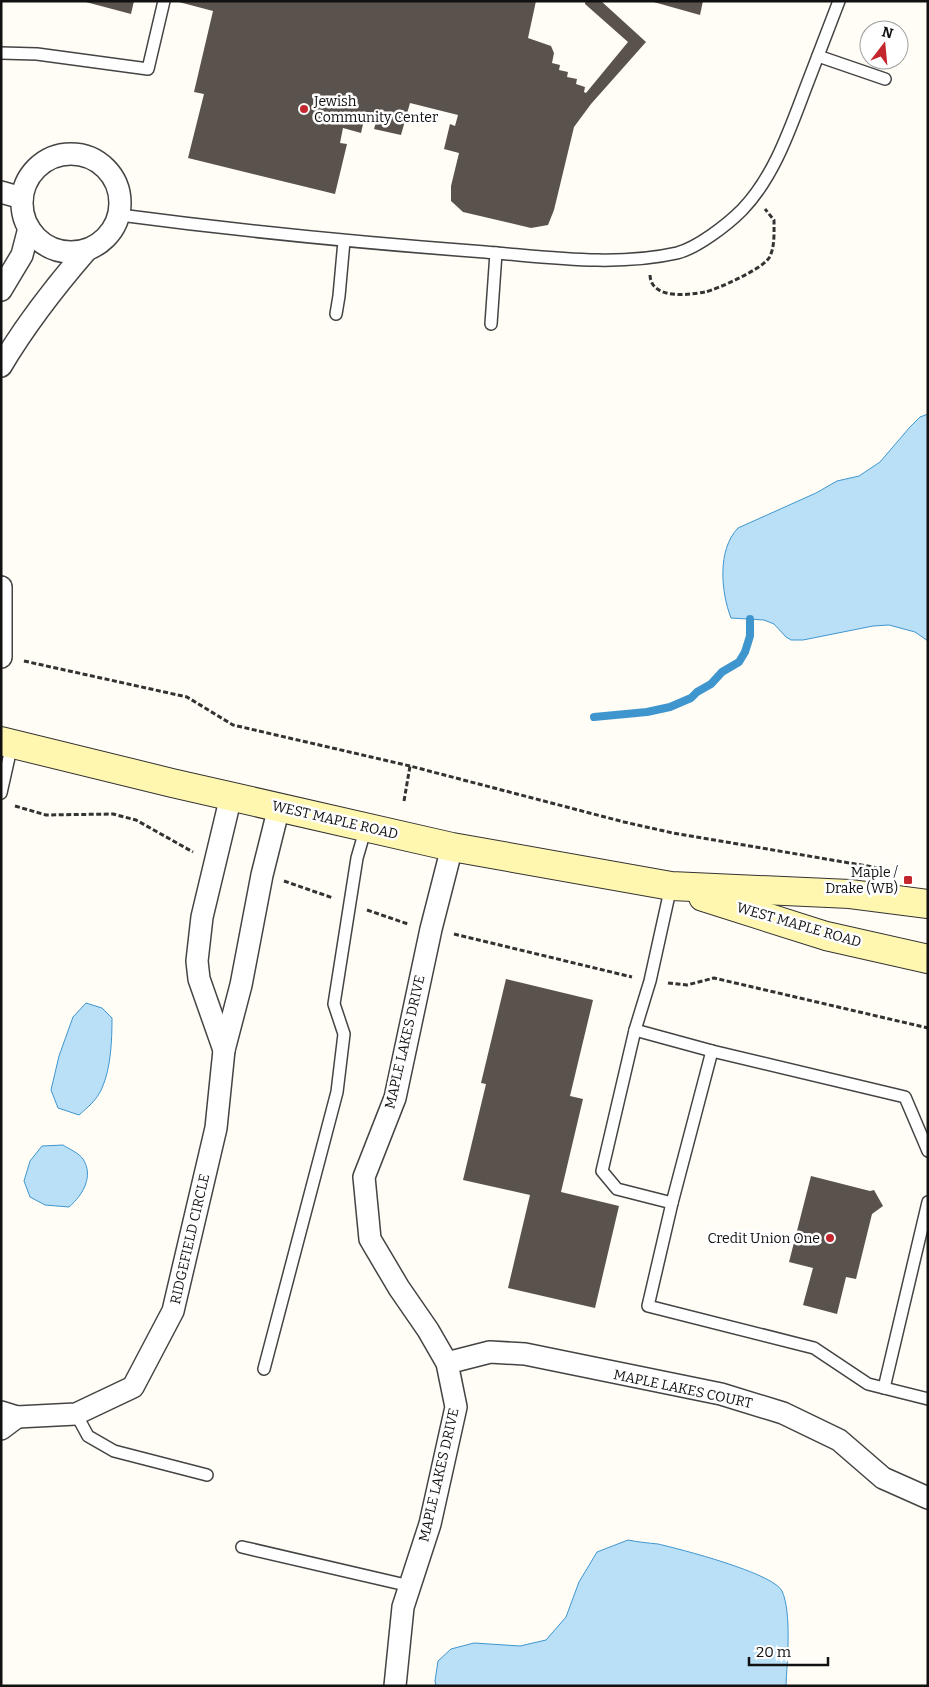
<svg xmlns="http://www.w3.org/2000/svg" width="929" height="1687" font-family="Bitter,serif">
	<rect width="100%" height="100%" fill="#fffdf5"/>
	<g fill="#b9e0f7" stroke="#3f96cf">
		<path d="M928,414V641L915,632L889,625L873,626L803,640H791L786,637L774,624L764,620L731,618C721,592 717,550 738,528L816,493L837,481L859,476L880,462L910,427L920,417Z"/>
		<path d="M86,1003L102,1008L112,1018C112,1040 111,1068 102,1088C97,1100 88,1107 79,1115L58,1108L51,1090L59,1056L73,1017Z"/>
		<path d="M63,1145C69,1149 79,1153 83,1159C94,1176 83,1195 69,1207L45,1205L30,1197L24,1181L30,1161L42,1146Z"/>
		<path d="M628,1540C638,1542 648,1543 658,1544C680,1549 773,1573 782,1591C792,1613 787,1661 786,1686H436L435,1681L438,1661L451,1649L474,1643L520,1646L546,1640L566,1617L579,1582L597,1552Z"/>
	</g>
	<g fill="none" stroke-linecap="round" stroke-linejoin="round">
		<path stroke="#3f96cf" stroke-width="8" d="M594,717L647,712L670,707L691,698L697,692L711,684L722,672L739,662L745,652L750,636V619"/>
	</g>
	<g fill="#5a524d">
		<path d="M82,1H134L131,14Z"/>
		<path d="M175,1H536L528,38L551,46L554,53L552,63L560,65L559,70L568,72L567,77L577,79L576,84L585,87L584,92L586,93L628,42L585,4V1H601L646,42L591,104L574,127L554,210L548,225L531,228L463,212L451,201V186L459,153L444,149L450,124L455,126L458,115L410,103L401,135L374,129L376,122L364,120L361,133L343,128L340,143L347,144L335,194L188,158L204,94L194,92L213,11Z"/>
		<path d="M650,1H703L700,15Z"/>
		<path d="M506,979L593,1000L570,1096L583,1099L561,1192L619,1206L595,1308L508,1288L530,1195L463,1180L486,1084L481,1083Z"/>
		<path d="M811,1176L870,1191L874,1190L883,1206L872,1214L856,1279L846,1277L837,1314L803,1305L813,1268L789,1262Z"/>
	</g>
	<g fill="none" stroke-linecap="round" stroke-linejoin="round">
		<g stroke="#444" stroke-width="14">
			<g id="service">
				<path d="M1,53L37,54L148,69L164,1"/>
				<path d="M818,56L885,79"/>
				<path d="M120,215C241,231 363,243 485,252C548,257 615,267 677,253C697,248 727,225 742,210C774,177 790,129 806,87C817,58 828,30 839,1"/>
				<path d="M336,314L339,296L344,241"/>
				<path d="M491,324L496,253"/>
				<path d="M1,793L12,744"/>
				<path d="M671,886L650,981L635,1030L602,1171L617,1189L672,1203L648,1306L814,1348L868,1384L928,1399"/>
				<path d="M635,1030L712,1051L905,1097L928,1151"/>
				<path d="M672,1203L712,1051"/>
				<path d="M264,1369L337,1092L344,1034L334,1004L357,858L366,827"/>
				<path d="M884,1388L928,1202"/>
				<path d="M76,1414L88,1436L114,1451L207,1475"/>
				<path d="M242,1547L410,1586"/>
			</g>
		</g>
		<g stroke="#444" stroke-width="24">
			<g id="minor">
				<circle cx="71" cy="203" r="49"/>
				<path d="M1,192L22,198"/>
				<path d="M1,290L22,255L29,228"/>
				<path d="M1,366C26,324 54,288 86,251"/>
				<path d="M1,587V657"/>
				<path d="M224,1050L199,979L197,961L202,917L231,796"/>
				<path d="M447,1363L490,1352L525,1354L721,1394L783,1413L839,1440L883,1478L928,1498"/>
				<path d="M1,1412L17,1417L1,1429"/>
				<path d="M17,1417L76,1414L133,1387L173,1311L216,1128L224,1050L241,985L262,875L279,807"/>
				<path d="M395,1686L403,1607L430,1524L456,1407L447,1363L428,1330L399,1288L370,1239L364,1177L395,1098L431,929L452,847"/>
			</g>
		</g>
		<g stroke="#333" stroke-width="30">
			<g id="secondary">
				<path d="M1,741L172,783L452,847L671,886L850,894L928,904"/>
				<path d="M703,897L826,936L928,959"/>
			</g>
		</g>
		<g stroke="#333" stroke-width="3" stroke-dasharray="5 2.5" stroke-linecap="butt">
			<path d="M650,275C651,300 689,295 705,292C718,289 762,269 769,258C775,248 774,232 774,220L765,209"/>
			<path d="M24,661L187,697L233,725L410,766L624,822L673,833L879,868"/>
			<path d="M404,801L410,766"/>
			<path d="M15,806L46,815L113,814L136,820L193,852"/>
			<path d="M284,881L333,898"/>
			<path d="M367,910L408,924"/>
			<path d="M454,934L632,977"/>
			<path d="M668,983L687,985L714,978L928,1028"/>
		</g>
		<use href="#service" stroke="#fff" stroke-width="11"/>
		<use href="#minor" stroke="#fff" stroke-width="21"/>
		<use href="#secondary" stroke="#fff6b0" stroke-width="28"/>
	</g>
	<g fill="#c4262e" stroke="#fff" stroke-width="2">
		<circle cx="304" cy="109" r="5"/>
		<rect x="903" y="875" width="10" height="10" rx="2.5"/>
		<circle cx="830" cy="1238" r="5"/>
	</g>
	<g text-anchor="middle" dominant-baseline="central" stroke-width="5" stroke-linejoin="round" paint-order="stroke">
		<g font-size="14" fill="#111" stroke="#fff" text-anchor="end">
			<text x="314" y="101" text-anchor="start">Jewish<tspan x="314" dy="16">Community Center</tspan></text>
			<text x="898" y="872">Maple /<tspan x="898" dy="16">Drake (WB)</tspan></text>
			<text x="820" y="1238">Credit Union One</text>
		</g>
		<g font-size="14" fill="#111" stroke="#fff">
			<text transform="translate(335 820) rotate(13)">WEST MAPLE ROAD</text>
			<text transform="translate(799 925) rotate(16)">WEST MAPLE ROAD</text>
			<text transform="translate(405 1042) rotate(-77)">MAPLE LAKES DRIVE</text>
			<text transform="translate(190 1239) rotate(-77)">RIDGEFIELD CIRCLE</text>
			<text transform="translate(683 1389) rotate(12)">MAPLE LAKES COURT</text>
			<text transform="translate(439 1475) rotate(-77)">MAPLE LAKES DRIVE</text>
		</g>
	</g>
	<rect width="929" height="1687" fill="none" stroke="#111111" stroke-width="5"/>
	<g transform="translate(884 45) rotate(16)"><circle r="24" fill="#ffffff" stroke="#a0a0a0"/>
	<path d="M0-4L9 19L0 12L-9 19Z" fill="#c4262e"/>
	<text y="-8" font-size="14" font-weight="bold" text-anchor="middle" fill="#111111">N</text>
	</g>
	<path d="M749 1657v8h79v-8" fill="none" stroke="#111111" stroke-width="2.5"/>
	<text x="756" y="1657" font-size="15" fill="#111111" stroke="#ffffff" stroke-width="4" paint-order="stroke">20 m</text>
</svg>
